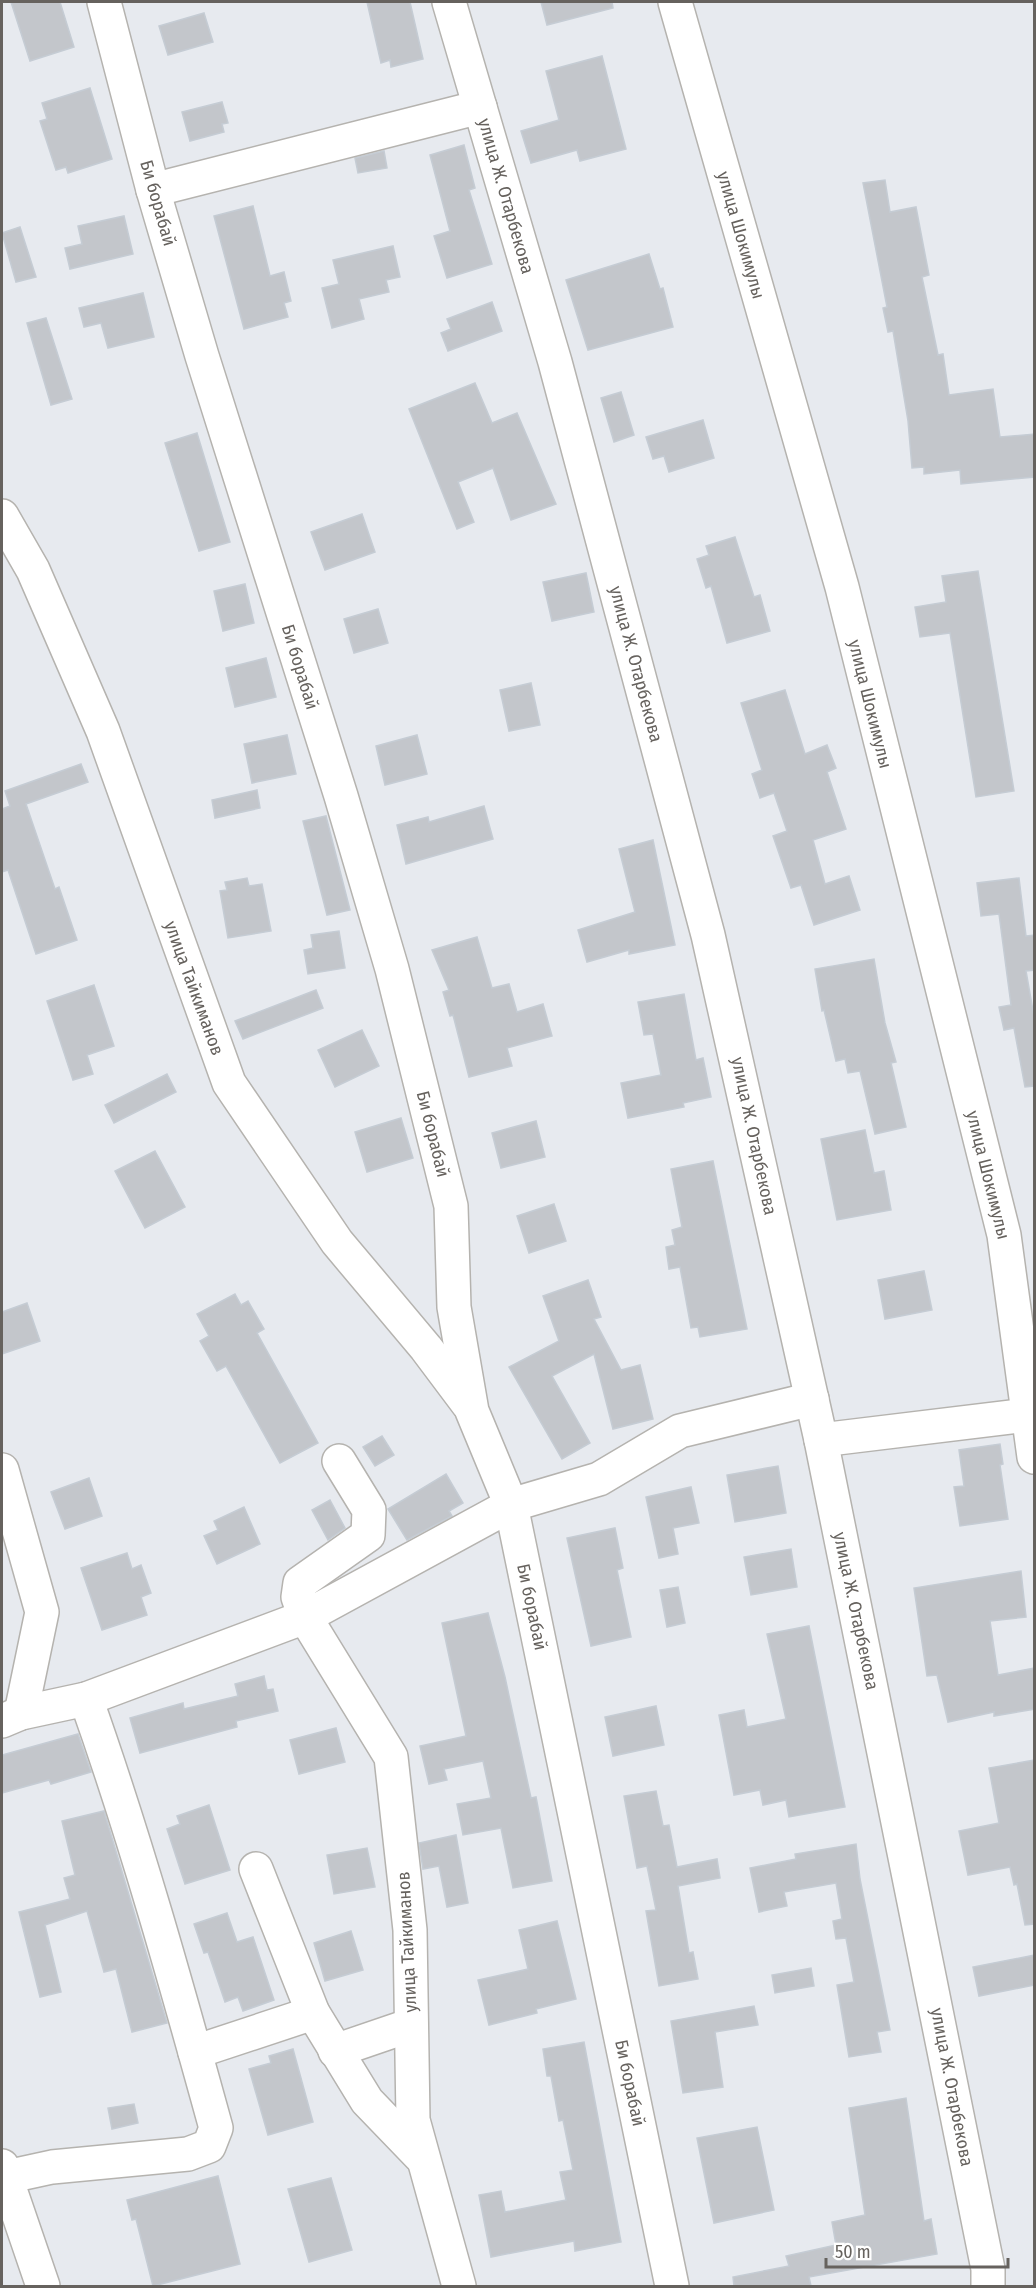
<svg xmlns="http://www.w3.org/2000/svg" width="1036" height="2288" font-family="'Fira Sans Condensed',sans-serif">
	<rect width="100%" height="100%" fill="#e7eaef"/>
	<g fill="#c3c6cb" stroke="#c5ccd4" stroke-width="1.5">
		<path d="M11,2H60L74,47L30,61Z"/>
		<path d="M367,2H410L423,59L391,67L390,60L381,63Z"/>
		<path d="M541,2H612L613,8L547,25Z"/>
		<path d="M204,13L213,42L168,55L159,26Z"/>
		<path d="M602,56L626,149L580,161L577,150L531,163L521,131L559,120L546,71Z"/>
		<path d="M90,88L112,159L68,173L66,167L56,170L40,121L47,119L42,103Z"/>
		<path d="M222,102L228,123L222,124L224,132L190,141L182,112Z"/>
		<path d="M464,145L475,188L469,190L492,264L447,278L434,236L450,231L430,155Z"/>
		<path d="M384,151L387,168L358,173L355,158Z"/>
		<path d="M885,180L890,212L916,207L929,275L922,277L938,355L943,354L949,395L993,389L1000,437L1035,434V477L961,484L960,470L924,474V467L912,468L908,421L893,331L888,332L883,308L887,307L863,183Z"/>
		<path d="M253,206L270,276L284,272L291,301L284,303L288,317L244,329L214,216Z"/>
		<path d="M124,216L133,254L70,269L65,248L82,244L78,226Z"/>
		<path d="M20,227L36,277L16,282L2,233Z"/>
		<path d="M393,246L400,277L386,280L389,292L359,299L364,319L332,328L322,288L339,284L333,260Z"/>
		<path d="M649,254L660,289L663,288L673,327L588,350L566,280Z"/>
		<path d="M143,293L154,337L108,348L101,323L84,327L79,308Z"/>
		<path d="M492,302L502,331L448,351L441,333L451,329L447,319Z"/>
		<path d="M46,318L72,399L51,405L27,323Z"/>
		<path d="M475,383L492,423L517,413L556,504L511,520L493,468L458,482L474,522L457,529L409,409Z"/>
		<path d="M621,392L634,435L614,442L601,398Z"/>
		<path d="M703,420L714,458L669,472L664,456L653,459L646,437Z"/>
		<path d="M197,433L230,542L199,551L165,443Z"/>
		<path d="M362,514L375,552L325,570L311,532Z"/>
		<path d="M735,537L754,597L760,595L770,631L727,643L711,586L706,588L697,559L709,555L706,546Z"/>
		<path d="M978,571L1014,791L976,797L950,633L920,637L915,607L946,602L942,576Z"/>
		<path d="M586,573L594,612L552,621L543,582Z"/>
		<path d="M245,584L254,623L223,631L214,591Z"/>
		<path d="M378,609L388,643L354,653L344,619Z"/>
		<path d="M266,658L276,697L235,707L226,668Z"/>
		<path d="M531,683L540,725L509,731L500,690Z"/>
		<path d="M785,690L805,754L827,745L836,768L827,772L846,829L813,840L825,884L849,876L860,910L814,925L801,885L791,888L773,836L787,831L774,793L760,798L752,774L762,770L741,703Z"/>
		<path d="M287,735L296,774L252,783L244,744Z"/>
		<path d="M417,735L427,774L385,785L376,746Z"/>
		<path d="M81,764L88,782L26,804L55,889L59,887L77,940L36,954L8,870L2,872V809L10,806L5,791Z"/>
		<path d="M257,790L260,808L215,818L212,800Z"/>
		<path d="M484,806L493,839L406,864L397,825L428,817L429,822Z"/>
		<path d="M326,816L350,910L327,915L303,821Z"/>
		<path d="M653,840L675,945L629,954V950L587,962L578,930L635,912L619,849Z"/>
		<path d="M247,878L249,886L262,884L271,931L228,938L220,891L227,890L225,882Z"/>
		<path d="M1019,878L1026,936L1035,935V970L1026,971L1035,1022V1086L1025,1087L1014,1028L1004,1030L999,1007L1011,1005L999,914L981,916L977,883Z"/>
		<path d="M339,931L345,968L308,974L304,950L313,948L311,935Z"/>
		<path d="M477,937L492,988L509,984L517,1012L543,1004L552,1036L507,1048L512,1066L469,1077L453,1015L450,1016L443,992L449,990L432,950Z"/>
		<path d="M874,959L885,1023L896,1062L891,1063L906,1127L875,1134L860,1071L848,1073L845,1059L836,1061L824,1010L822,1011L815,969Z"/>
		<path d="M94,985L114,1046L87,1055L93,1074L73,1080L47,1001Z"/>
		<path d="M316,990L323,1008L243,1039L235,1021Z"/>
		<path d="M684,994L696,1060L703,1058L711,1097L683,1103L684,1107L628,1118L621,1083L661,1075L653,1034L644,1035L638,1002Z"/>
		<path d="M362,1030L379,1066L335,1087L318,1050Z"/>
		<path d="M167,1074L176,1092L114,1123L105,1105Z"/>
		<path d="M401,1118L413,1158L367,1172L355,1132Z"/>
		<path d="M536,1121L545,1157L501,1168L492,1133Z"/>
		<path d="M865,1130L874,1173L884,1171L891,1210L837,1220L821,1139Z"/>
		<path d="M155,1151L185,1207L145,1228L115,1171Z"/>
		<path d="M713,1161L747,1329L700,1337L698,1327L691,1328L680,1267L669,1269L666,1247L675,1245L672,1230L682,1227L671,1169Z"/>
		<path d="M554,1204L566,1241L529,1253L517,1216Z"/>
		<path d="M924,1271L932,1310L885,1319L878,1280Z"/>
		<path d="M588,1280L601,1317L594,1319L621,1370L640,1365L653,1419L613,1429L594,1354L552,1376L590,1443L562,1459L509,1367L559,1341L543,1296Z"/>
		<path d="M235,1294L241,1305L248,1301L264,1329L257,1333L318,1443L280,1463L226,1366L217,1371L200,1341L209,1336L197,1314Z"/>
		<path d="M27,1303L40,1341L2,1354V1312Z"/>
		<path d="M382,1436L394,1455L375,1466L363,1447Z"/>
		<path d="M1000,1444L1003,1464L1000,1465L1008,1519L960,1526L954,1487L964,1486L959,1450Z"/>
		<path d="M778,1466L786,1513L735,1522L727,1475Z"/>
		<path d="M446,1474L463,1503L449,1511L452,1516L407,1540L388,1509Z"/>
		<path d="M89,1478L102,1516L65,1529L51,1492Z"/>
		<path d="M691,1487L699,1523L673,1528L678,1554L659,1558L646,1497Z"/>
		<path d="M330,1500L345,1528L328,1540L312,1510Z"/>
		<path d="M244,1507L260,1544L217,1564L204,1536L218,1530L214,1521Z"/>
		<path d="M615,1528L623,1568L617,1570L631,1637L591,1646L567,1538Z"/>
		<path d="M791,1549L797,1587L751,1595L744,1557Z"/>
		<path d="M127,1553L132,1569L141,1565L151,1593L141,1597L147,1615L102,1630L81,1568Z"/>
		<path d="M1021,1571L1026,1617L990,1621L998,1675L1035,1668V1709L994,1716V1712L948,1722L937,1675L927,1676L914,1588Z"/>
		<path d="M678,1587L685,1623L667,1627L660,1590Z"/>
		<path d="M488,1613L505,1677L531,1798L536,1797L552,1881L513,1888L501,1828L463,1835L457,1804L491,1798L483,1761L444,1769L447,1780L429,1784L420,1746L466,1736L442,1623Z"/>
		<path d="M809,1626L845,1807L789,1817L786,1800L763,1805L760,1790L734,1795L719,1715L744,1710L747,1727L786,1719L767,1634Z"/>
		<path d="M264,1676L267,1690L273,1689L278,1711L236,1721L237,1727L140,1753L130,1718L183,1703L184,1709L238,1696L235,1684Z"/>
		<path d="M656,1706L664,1745L613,1756L605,1717Z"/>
		<path d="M336,1728L345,1762L299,1774L290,1740Z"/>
		<path d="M78,1734L91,1772L51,1784L49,1780L2,1793V1755Z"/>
		<path d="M1035,1760V1924L1025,1925L1017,1884L1014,1885L1010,1867L968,1875L959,1831L999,1823L989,1768Z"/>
		<path d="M656,1791L663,1826L669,1825L677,1867L717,1859L720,1878L678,1886L689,1953L693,1952L698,1979L659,1986L646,1911L656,1910L647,1866L637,1868L624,1796Z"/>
		<path d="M209,1805L230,1870L185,1884L167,1829L180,1824L177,1816Z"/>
		<path d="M104,1811L167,2023L132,2032L116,1969L104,1972L87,1911L45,1925L61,1992L40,1997L19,1912L70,1899L64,1878L75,1875L62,1821Z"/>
		<path d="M456,1835L468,1903L447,1907L439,1866L423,1869L419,1843Z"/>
		<path d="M856,1844L860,1879L890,2030L877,2032L881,2052L849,2057L837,1985L854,1982L846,1938L836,1939L833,1921L842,1919L836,1883L784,1892L787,1906L759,1912L750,1868L796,1859L795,1854Z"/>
		<path d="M367,1848L375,1887L334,1894L327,1855Z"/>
		<path d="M227,1913L237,1942L253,1937L274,2000L243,2011L238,1997L225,2002L208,1952L204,1953L194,1924Z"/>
		<path d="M557,1921L576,1999L536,2009L537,2013L489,2025L478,1980L528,1969L519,1930Z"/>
		<path d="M351,1931L363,1970L325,1981L314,1943Z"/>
		<path d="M1035,1955V1985L979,1996L973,1967Z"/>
		<path d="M811,1968L814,1986L775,1993L772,1975Z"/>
		<path d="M754,2006L758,2025L715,2032L723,2087L683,2093L671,2021Z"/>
		<path d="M584,2042L621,2242L575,2251L574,2241L491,2257L479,2195L501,2191L505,2212L566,2200L560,2172L573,2170L563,2120L559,2121L551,2076H547L543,2049Z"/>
		<path d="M293,2049L313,2122L268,2135L249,2069L271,2063L269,2056Z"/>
		<path d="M906,2098L924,2221L931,2219L937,2254L809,2277L811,2286H734L733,2277L789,2266L786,2256L836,2245L832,2222L865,2215L849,2108Z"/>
		<path d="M134,2104L138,2123L112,2129L108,2108Z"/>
		<path d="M757,2127L774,2210L714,2223L697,2138Z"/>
		<path d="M218,2176L240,2264L153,2286L136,2219L132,2220L127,2200Z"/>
		<path d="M331,2178L352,2250L309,2262L288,2189Z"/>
	</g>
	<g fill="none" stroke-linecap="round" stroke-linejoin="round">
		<g stroke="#b5b3af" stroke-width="36">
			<g id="minor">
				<path d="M104,2L153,190L202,356L341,796L392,969L451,1206L454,1307L472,1411L511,1505L672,2286"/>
				<path d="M449,2L555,362L708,935L821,1440L988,2269V2286"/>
				<path d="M675,2L842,587L1004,1235L1034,1457"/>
				<path d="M153,190L480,107"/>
				<path d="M2,516L33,570L103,731L229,1083L337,1242L426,1348L468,1404"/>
				<path d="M821,1440L1028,1415L1034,1416"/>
				<path d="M339,1461L369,1510L368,1535L300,1583L298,1597L305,1617L391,1757L410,1930L413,2120L459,2286"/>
				<path d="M2,1470L42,1612L21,1713"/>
				<path d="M2,1721L21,1713L86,1699L305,1617L511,1505L599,1479L680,1431L812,1399"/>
				<path d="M256,1869L313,2013L367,2101L420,2156"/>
				<path d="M335,2051L411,2025"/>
				<path d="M195,2052L313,2013"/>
				<path d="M2,2166L43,2286"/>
				<path d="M6,2177L52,2167L188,2154L209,2146L216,2128C176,1983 136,1840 86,1699"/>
			</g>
		</g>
		<use href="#minor" stroke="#fff" stroke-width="33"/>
	</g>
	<g text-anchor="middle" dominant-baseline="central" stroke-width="5" stroke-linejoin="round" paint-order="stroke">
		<g font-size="18" fill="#66625e" stroke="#fff">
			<text transform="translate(506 196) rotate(74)">улица Ж. Отарбекова</text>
			<text transform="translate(158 203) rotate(74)">Би борабай</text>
			<text transform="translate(741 235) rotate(74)">улица Шокимулы</text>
			<text transform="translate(636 664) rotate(75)">улица Ж. Отарбекова</text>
			<text transform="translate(300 667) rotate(73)">Би борабай</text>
			<text transform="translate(870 704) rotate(76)">улица Шокимулы</text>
			<text transform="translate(194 988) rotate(70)">улица Тайкиманов</text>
			<text transform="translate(433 1134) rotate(76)">Би борабай</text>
			<text transform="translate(754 1136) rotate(78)">улица Ж. Отарбекова</text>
			<text transform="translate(988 1175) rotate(76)">улица Шокимулы</text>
			<text transform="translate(532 1607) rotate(78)">Би борабай</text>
			<text transform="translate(856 1611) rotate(78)">улица Ж. Отарбекова</text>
			<text transform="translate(407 1942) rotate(-93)">улица Тайкиманов</text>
			<text transform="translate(630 2083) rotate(78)">Би борабай</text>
			<text transform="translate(952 2087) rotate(79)">улица Ж. Отарбекова</text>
		</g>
	</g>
	<rect width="1036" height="2288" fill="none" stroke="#66625e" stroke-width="6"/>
	<path d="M826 2258v9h182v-9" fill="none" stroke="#66625e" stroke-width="3"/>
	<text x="835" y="2258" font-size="18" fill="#66625e" stroke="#ffffff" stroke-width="4.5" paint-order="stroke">50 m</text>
</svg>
